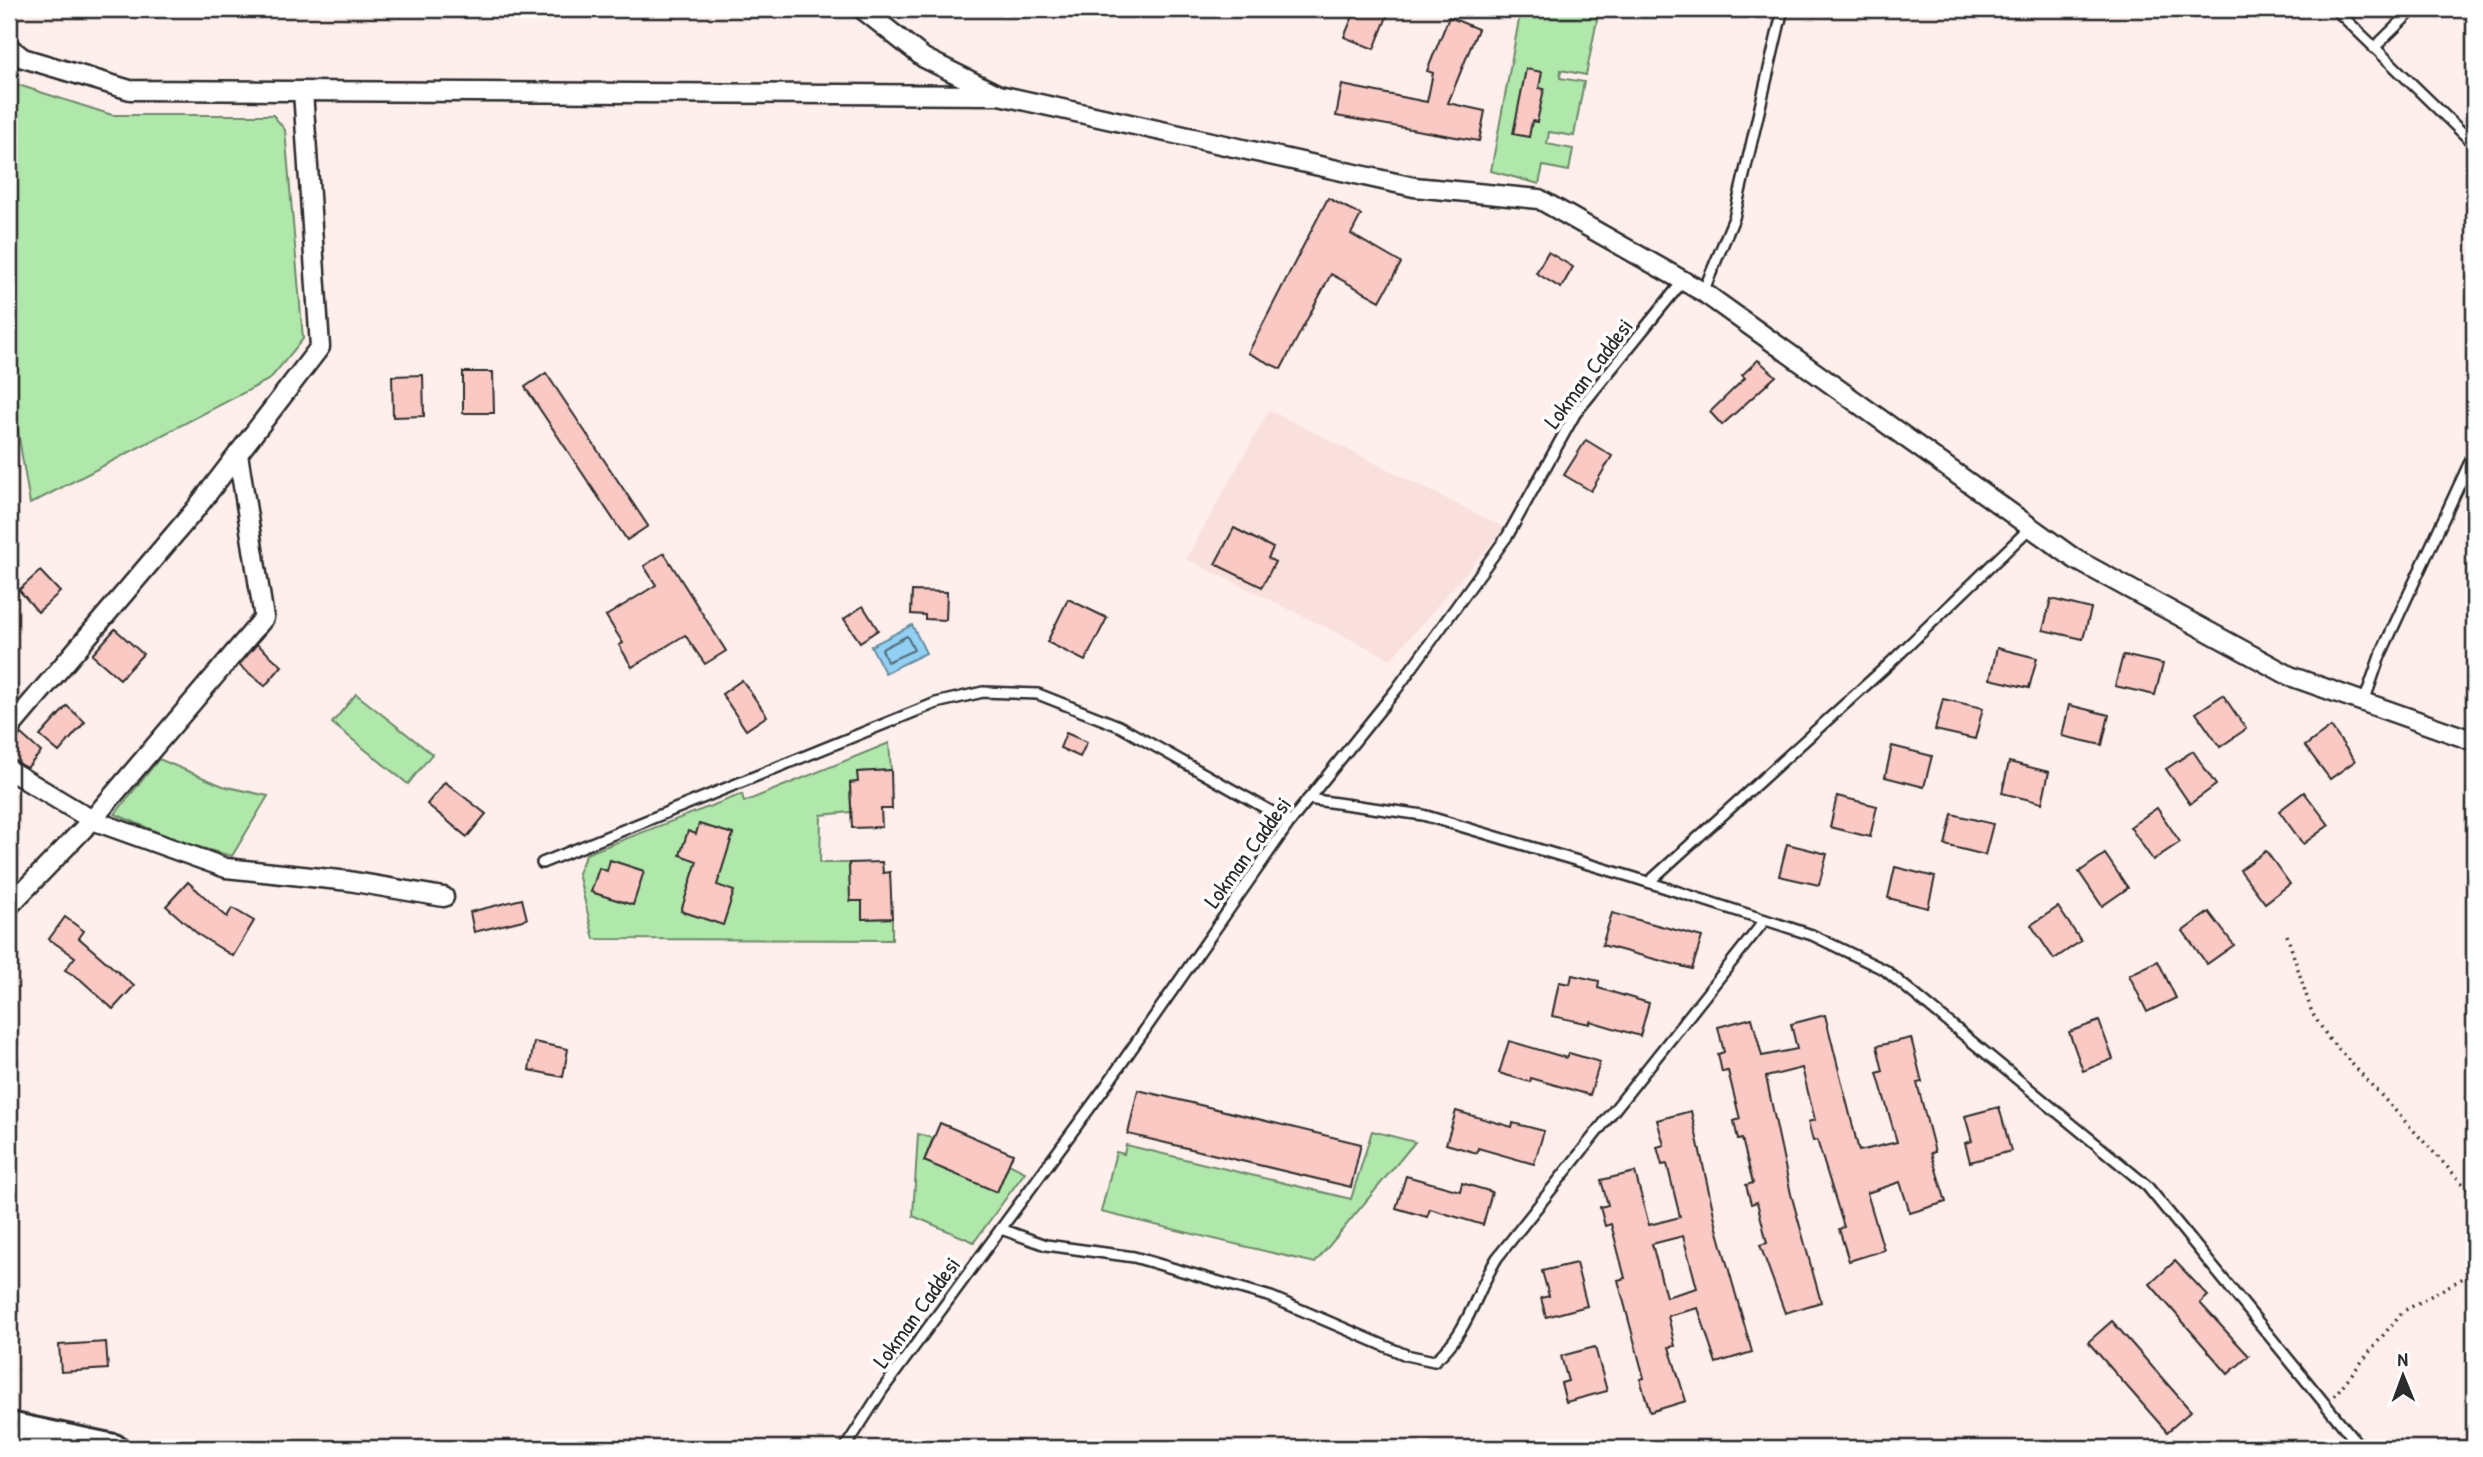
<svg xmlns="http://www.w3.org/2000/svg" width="2483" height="1457" font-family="'Patrick Hand',sans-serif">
	<rect width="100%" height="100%" fill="#feefed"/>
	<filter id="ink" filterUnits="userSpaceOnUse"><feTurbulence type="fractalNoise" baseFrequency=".0143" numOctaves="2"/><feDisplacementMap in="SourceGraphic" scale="14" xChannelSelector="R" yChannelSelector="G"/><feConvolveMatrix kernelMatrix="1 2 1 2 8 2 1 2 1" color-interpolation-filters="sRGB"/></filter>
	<g filter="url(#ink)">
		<path fill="#f9e0dd" d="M1269,410L1505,528L1391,659L1186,559Z"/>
		<g fill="#b0e7ab" stroke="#6e896b" stroke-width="2">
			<path d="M1521,9L1599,10L1586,75L1561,70L1560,78L1584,82L1574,136L1549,132L1547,144L1573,149L1569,171L1543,166L1539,184L1491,171Z"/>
			<path d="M9,82L112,115H273L285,130L303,339L270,379L30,504L9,378Z"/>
			<path d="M356,694L432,754L408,784L332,723Z"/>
			<path d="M889,743L891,770L858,772V782L850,783L851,812L821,815L820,863H849L851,901H862L863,919L892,918V940L594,939L578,873L586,854L742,794L744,802Z"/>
			<path d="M159,759L223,786L268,796L232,856L183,843L115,814Z"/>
			<path d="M1372,1131L1415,1142L1315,1263L1101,1212L1116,1152L1124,1154L1126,1145L1351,1199Z"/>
			<path d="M918,1134L933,1138L924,1161L952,1173L979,1157L969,1180L997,1192L1009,1164L1025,1172L974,1242L913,1216Z"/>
		</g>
		<path fill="#91d0f2" stroke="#688ea2" stroke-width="2" d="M912,625L926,653L885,673L871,646Z"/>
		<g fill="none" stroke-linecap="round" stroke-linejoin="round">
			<path stroke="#546d7b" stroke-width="2" d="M907,636L914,650L887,662L882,649Z"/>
		</g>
		<g fill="#fac9c4" stroke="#2b2b2b" stroke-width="2" fill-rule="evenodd">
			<path d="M1356,9H1390L1374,49L1344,37Z"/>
			<path d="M1449,17L1478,29L1448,103L1485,111L1479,141L1336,116L1342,85L1427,102L1433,73L1427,71Z"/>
			<path d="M1526,69L1542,72L1539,88L1544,89L1537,122L1532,121L1529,137L1513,134Z"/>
			<path d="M1328,198L1361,215L1351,234L1401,263L1380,301L1331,274L1281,369L1248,353Z"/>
			<path d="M1548,252L1573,267L1561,288L1536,273Z"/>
			<path d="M1758,360L1776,376L1722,425L1710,412L1745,378L1742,375Z"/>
			<path d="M463,372H493L494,413H463Z"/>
			<path d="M546,373L648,526L627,540L525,387Z"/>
			<path d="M423,375L424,416L393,417L392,376Z"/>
			<path d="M1586,440L1612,456L1591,491L1564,475Z"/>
			<path d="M1234,528L1273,548L1268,558L1275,562L1262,587L1215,564Z"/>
			<path d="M664,553L726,651L705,664L685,635L632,667L619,645L623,643L606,616L656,585L644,566Z"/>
			<path d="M40,571L60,592L38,612L19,590Z"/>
			<path d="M912,591L947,592L946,620L925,619V615L911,614Z"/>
			<path d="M1068,599L1107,618L1085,661L1047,642Z"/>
			<path d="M2051,599L2091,609L2083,639L2043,630Z"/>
			<path d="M863,606L878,630L860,642L844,619Z"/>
			<path d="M115,629L143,654L120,679L92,655Z"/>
			<path d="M257,644L282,666L265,686L239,665Z"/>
			<path d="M1997,648L2037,658L2029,688L1990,679Z"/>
			<path d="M2123,655L2163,664L2155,695L2115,686Z"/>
			<path d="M742,680L767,716L746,730L722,694Z"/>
			<path d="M2223,695L2246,729L2220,747L2196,713Z"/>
			<path d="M1943,699L1983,708L1975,739L1935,730Z"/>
			<path d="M2069,705L2109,715L2102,745L2062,736Z"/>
			<path d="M67,706L85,722L59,752L40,736Z"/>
			<path d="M2331,727L2355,761L2330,779L2305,746Z"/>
			<path d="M1066,733L1087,742L1080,757L1060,748Z"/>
			<path d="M21,734L41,752L27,768L9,757V747Z"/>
			<path d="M1892,746L1932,756L1924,787L1885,777Z"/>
			<path d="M2193,751L2216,785L2190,804L2166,769Z"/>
			<path d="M2009,762L2049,772L2042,803L2002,793Z"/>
			<path d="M891,770L892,809H881L882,827L852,828L850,783L858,782L857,772Z"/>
			<path d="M445,782L486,814L467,837L427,804Z"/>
			<path d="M2304,792L2329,825L2303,844L2279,811Z"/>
			<path d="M1837,796L1877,806L1870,837L1830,827Z"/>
			<path d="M2157,808L2180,842L2153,860L2130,827Z"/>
			<path d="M1952,814L1993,824L1985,855L1945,845Z"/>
			<path d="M699,824L733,834L717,885L734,891L723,925L681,911L697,861L680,855L688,831L696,834Z"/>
			<path d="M1787,844L1827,854L1819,885L1779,876Z"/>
			<path d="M2266,851L2290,884L2265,903L2240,870Z"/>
			<path d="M2105,854L2128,888L2102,906L2079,872Z"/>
			<path d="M610,860L644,871L633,905L591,892L599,868L607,871Z"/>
			<path d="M882,862L883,873L890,872L892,918L862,919V901H850L849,863Z"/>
			<path d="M1895,867L1935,877L1928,908L1888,898Z"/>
			<path d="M188,882L227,917L232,908L254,921L233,956L199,935L166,906Z"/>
			<path d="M522,899L527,919L474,932L470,912Z"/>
			<path d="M2058,907L2081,941L2054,959L2031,925Z"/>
			<path d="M2209,912L2234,945L2207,964L2183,931Z"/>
			<path d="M1612,913L1702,937L1692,969L1602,945Z"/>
			<path d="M65,917L84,931L79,938L134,986L113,1009L80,979L65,970L75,957L49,939Z"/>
			<path d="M2158,961L2176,998L2147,1012L2129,975Z"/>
			<path d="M1572,975L1599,981L1598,988L1649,1003L1640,1036L1590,1021V1024L1552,1016L1559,982L1570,984Z"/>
			<path d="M1825,1015L1859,1151L1897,1142L1877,1073L1883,1071L1877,1046L1911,1038L1922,1082L1917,1083L1935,1152L1931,1153L1946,1202L1910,1213L1900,1182L1867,1193L1884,1250L1849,1261L1839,1229L1844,1227L1817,1140L1813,1141L1808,1122L1815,1120L1802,1068L1766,1077L1791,1194L1821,1302L1785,1313L1760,1245L1767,1243L1757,1202L1751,1204L1746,1185L1753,1183L1742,1139L1738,1140L1734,1121L1740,1119L1728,1071L1722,1072L1718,1054L1724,1052L1718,1027L1752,1018L1762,1056L1797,1049L1791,1024Z"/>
			<path d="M2099,1021L2113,1059L2083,1071L2069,1032Z"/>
			<path d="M1509,1041L1567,1058L1569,1053L1600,1062L1590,1095L1531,1078L1530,1082L1499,1073Z"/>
			<path d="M534,1042L568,1049L563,1077L529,1070Z"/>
			<path d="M1138,1090L1361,1144L1351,1187L1128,1134Z"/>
			<path d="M1999,1107L2011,1151L1970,1162L1965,1143L1972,1141L1965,1116Z"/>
			<path d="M1456,1111L1512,1127L1513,1123L1544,1131L1534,1164L1478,1148L1477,1153L1446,1144Z"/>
			<path d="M1691,1111L1717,1228L1752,1352L1716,1363L1698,1308L1668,1316L1675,1346L1669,1347L1686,1401L1650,1412L1640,1379L1644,1378L1618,1280L1625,1278L1611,1224L1605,1226L1600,1207L1608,1205L1601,1180L1635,1172L1649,1225L1680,1217L1667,1164L1662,1165L1657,1147L1664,1145L1657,1120ZM1683,1236L1697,1288L1666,1297L1652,1244Z"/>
			<path d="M940,1123L1013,1154L997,1192L924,1161Z"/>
			<path d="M1406,1176L1460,1191L1462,1183L1492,1192L1483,1225L1430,1209L1427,1217L1396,1208Z"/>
			<path d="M2175,1261L2208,1296L2200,1303L2249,1356L2228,1374L2150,1284Z"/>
			<path d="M1576,1263L1587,1306L1546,1317L1541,1298L1549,1296L1542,1271Z"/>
			<path d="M2112,1321L2191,1411L2167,1432L2088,1342Z"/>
			<path d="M106,1342L108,1369L61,1372L59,1345Z"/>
			<path d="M1595,1347L1607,1391L1566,1402L1561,1383L1568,1381L1561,1356Z"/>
		</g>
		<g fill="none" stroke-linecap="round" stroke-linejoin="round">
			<g stroke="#2b2b2b" stroke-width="14">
				<g id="lane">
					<path d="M2335,9L2474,144"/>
					<path d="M2374,48L2414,9"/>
					<path d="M1703,292L1734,218L1783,9"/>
					<path d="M2364,702L2380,656L2474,453"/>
					<path d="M1308,799L1423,815L1632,877L1812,935L1885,970L2147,1186L2361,1448"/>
					<path d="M542,863L936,703L983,692L1038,694L1119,726L1290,822"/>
					<path d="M1649,882L1888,665L2031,527"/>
					<path d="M1001,1229L1046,1245L1134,1257L1271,1297L1406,1355L1434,1361C1468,1334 1475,1294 1497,1258L1765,920"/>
					<path d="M845,1448L883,1389L1103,1090L1290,822L1396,690L1508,535L1575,414L1683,281"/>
				</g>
			</g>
			<g stroke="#2b2b2b" stroke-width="23">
				<g id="street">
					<path d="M862,9L924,58L999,95L1414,187L1539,199L1703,292L2075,559L2290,676L2474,741"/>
					<path d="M9,47L23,58L130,90L995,95"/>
					<path d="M9,729L195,510L320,347L303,91"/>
					<path d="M9,770L92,820L226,868L349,881L444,897"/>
					<path d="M9,906L92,820L264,618L238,454"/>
				</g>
			</g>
			<g stroke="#2b2b2b" stroke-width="32">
				<path id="primary" d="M9,1426L114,1448"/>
			</g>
			<g stroke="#2b2b2b" stroke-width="3.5" stroke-dasharray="2 5" stroke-linecap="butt">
				<path d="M2287,935L2312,1013L2329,1039L2474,1196"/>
				<path d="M2334,1396L2402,1312L2474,1272"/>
			</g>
			<use href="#lane" stroke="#fff" stroke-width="9"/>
			<use href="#street" stroke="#fff" stroke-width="18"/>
			<use href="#primary" stroke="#fff" stroke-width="26"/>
		</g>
	</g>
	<g text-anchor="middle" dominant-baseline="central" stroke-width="7" stroke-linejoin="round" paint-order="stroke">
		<g font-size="23" fill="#2b2b2b" stroke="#fff">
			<text transform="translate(1588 373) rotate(-53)">Lokman Caddesi</text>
			<text transform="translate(1247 852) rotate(-54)">Lokman Caddesi</text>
			<text transform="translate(916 1312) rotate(-54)">Lokman Caddesi</text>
		</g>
	</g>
	<rect width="2483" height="1457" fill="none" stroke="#fff" stroke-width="35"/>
	<rect x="18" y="18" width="2448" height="1422" fill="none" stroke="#2b2b2b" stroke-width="2.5" filter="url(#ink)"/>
	<g transform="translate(2403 1376) rotate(359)" stroke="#ffffff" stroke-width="5" paint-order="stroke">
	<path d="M0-5L12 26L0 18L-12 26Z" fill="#2b2b2b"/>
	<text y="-10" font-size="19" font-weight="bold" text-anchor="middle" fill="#2b2b2b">N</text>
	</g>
</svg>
